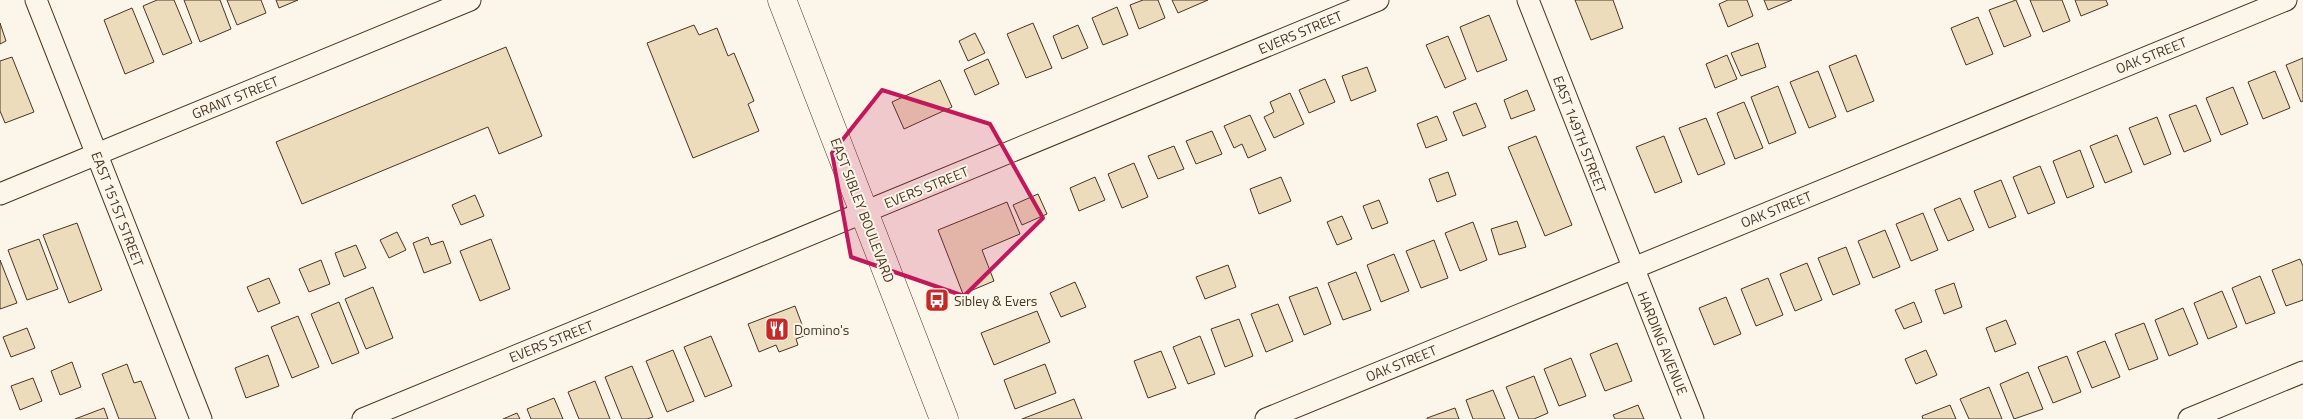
<svg xmlns="http://www.w3.org/2000/svg" width="2303" height="419" font-family="'Titillium Web',sans-serif">
	<rect width="100%" height="100%" fill="#fbf6e9"/>
	<g fill="#ecdcbc" stroke="#4a3520">
		<path d="M157,0H174L192,43L163,55L143,6Z"/>
		<path d="M184,0H220L231,29L200,42Z"/>
		<path d="M227,0H261L266,13L237,25Z"/>
		<path d="M276,0H298L279,8Z"/>
		<path d="M1143,0H1158L1165,18L1139,29L1130,5Z"/>
		<path d="M1172,0H1208L1178,13Z"/>
		<path d="M1575,0H1613L1623,28L1591,40Z"/>
		<path d="M1728,0H1747L1753,16L1728,27L1719,4Z"/>
		<path d="M1764,0H1792L1768,10Z"/>
		<path d="M2016,0L2031,36L2004,47L1989,10Z"/>
		<path d="M2030,0H2062L2070,21L2043,32Z"/>
		<path d="M2075,0H2106L2108,5L2081,16Z"/>
		<path d="M1117,7L1128,35L1103,45L1092,18Z"/>
		<path d="M132,8L154,62L125,74L104,20Z"/>
		<path d="M1489,15L1507,60L1477,72L1460,27Z"/>
		<path d="M1978,17L1993,54L1966,65L1951,28Z"/>
		<path d="M0,23L6,41L0,44Z"/>
		<path d="M1033,23L1052,68L1026,78L1007,34Z"/>
		<path d="M694,25L699,35L717,28L728,56L734,53L754,101L748,104L759,131L693,158L647,43Z"/>
		<path d="M1078,25L1088,48L1062,59L1053,36Z"/>
		<path d="M975,33L985,53L968,61L959,41Z"/>
		<path d="M1448,36L1466,79L1445,88L1426,45Z"/>
		<path d="M1758,43L1766,67L1741,76L1731,53Z"/>
		<path d="M506,47L542,136L499,154L488,127L302,204L276,142Z"/>
		<path d="M1727,55L1737,79L1715,88L1706,64Z"/>
		<path d="M1856,55L1874,101L1847,112L1829,66Z"/>
		<path d="M12,57L34,112L5,123L0,111V61Z"/>
		<path d="M2303,58V101L2301,102L2286,65Z"/>
		<path d="M988,59L999,84L975,95L964,70Z"/>
		<path d="M1367,67L1376,91L1351,101L1342,76Z"/>
		<path d="M1818,71L1836,117L1809,128L1790,82Z"/>
		<path d="M2275,71L2290,108L2263,119L2248,82Z"/>
		<path d="M1325,79L1335,102L1309,113L1299,90Z"/>
		<path d="M940,80L952,107L904,129L892,102Z"/>
		<path d="M1778,86L1796,133L1769,144L1751,97Z"/>
		<path d="M2233,87L2248,124L2221,135L2206,98Z"/>
		<path d="M1527,90L1535,110L1511,119L1504,100Z"/>
		<path d="M1290,93L1304,124L1274,138L1264,117L1274,112L1270,102Z"/>
		<path d="M1744,102L1763,148L1735,159L1717,113Z"/>
		<path d="M1476,103L1486,127L1463,136L1453,112Z"/>
		<path d="M2196,105L2211,141L2184,152L2169,115Z"/>
		<path d="M1250,115L1266,150L1248,158L1242,144L1234,148L1224,126Z"/>
		<path d="M1437,116L1447,140L1426,148L1417,124Z"/>
		<path d="M2157,117L2171,154L2144,165L2129,128Z"/>
		<path d="M1706,118L1725,164L1698,175L1679,128Z"/>
		<path d="M1212,131L1222,154L1196,164L1186,141Z"/>
		<path d="M2117,135L2132,172L2105,183L2090,146Z"/>
		<path d="M1536,136L1572,225L1545,236L1508,147Z"/>
		<path d="M1664,136L1682,182L1655,193L1636,147Z"/>
		<path d="M1174,146L1184,169L1158,179L1148,156Z"/>
		<path d="M2080,150L2094,187L2067,198L2053,161Z"/>
		<path d="M1134,163L1148,197L1122,208L1108,174Z"/>
		<path d="M2040,166L2055,203L2028,214L2013,177Z"/>
		<path d="M1448,172L1456,195L1437,202L1429,179Z"/>
		<path d="M1095,177L1105,200L1079,211L1070,188Z"/>
		<path d="M1281,177L1291,201L1259,214L1250,189Z"/>
		<path d="M2001,180L2016,217L1989,228L1974,191Z"/>
		<path d="M1038,194L1047,214L1022,225L1013,205Z"/>
		<path d="M475,195L484,216L461,225L452,205Z"/>
		<path d="M1960,198L1974,230L1948,241L1934,209Z"/>
		<path d="M1379,200L1388,223L1372,229L1363,206Z"/>
		<path d="M1007,202L1020,234L982,250L994,281L963,294L938,230Z"/>
		<path d="M1923,213L1938,250L1911,261L1896,224Z"/>
		<path d="M1342,216L1352,239L1337,245L1327,222Z"/>
		<path d="M1517,221L1526,247L1499,255L1491,229Z"/>
		<path d="M1473,222L1487,260L1460,271L1445,233Z"/>
		<path d="M77,223L102,290L69,303L43,235Z"/>
		<path d="M1885,230L1900,267L1873,278L1858,241Z"/>
		<path d="M397,232L406,250L389,258L380,240Z"/>
		<path d="M428,237L431,245L443,241L451,263L424,273L413,243Z"/>
		<path d="M39,239L58,289L27,300L8,250Z"/>
		<path d="M491,239L510,289L480,301L460,251Z"/>
		<path d="M1434,240L1448,278L1421,288L1406,251Z"/>
		<path d="M356,245L366,268L344,277L335,253Z"/>
		<path d="M1846,247L1860,284L1833,295L1818,258Z"/>
		<path d="M1394,254L1409,291L1381,302L1367,265Z"/>
		<path d="M2300,259L2303,266V300L2286,306L2272,270Z"/>
		<path d="M0,260L17,303L0,309Z"/>
		<path d="M321,260L330,284L309,292L299,269Z"/>
		<path d="M1807,263L1822,300L1795,311L1780,274Z"/>
		<path d="M1228,265L1236,287L1205,299L1196,277Z"/>
		<path d="M1356,272L1371,310L1343,320L1328,283Z"/>
		<path d="M2260,276L2275,313L2246,324L2232,288Z"/>
		<path d="M269,278L280,303L258,312L247,287Z"/>
		<path d="M1768,278L1783,315L1756,326L1741,289Z"/>
		<path d="M1075,282L1086,307L1061,317L1050,293Z"/>
		<path d="M1954,283L1962,307L1944,314L1935,290Z"/>
		<path d="M373,287L393,338L366,349L345,299Z"/>
		<path d="M1317,287L1331,324L1304,335L1289,297Z"/>
		<path d="M2222,291L2237,327L2208,339L2194,303Z"/>
		<path d="M1726,297L1741,334L1714,345L1699,308Z"/>
		<path d="M339,302L359,353L332,364L311,314Z"/>
		<path d="M1914,302L1922,322L1904,329L1895,310Z"/>
		<path d="M1278,304L1293,341L1266,352L1251,314Z"/>
		<path d="M795,306L806,335L796,339L798,345L779,352L776,345L759,352L748,324Z"/>
		<path d="M2183,308L2198,344L2169,356L2155,320Z"/>
		<path d="M1037,311L1050,342L994,365L981,333Z"/>
		<path d="M298,316L319,367L292,378L271,327Z"/>
		<path d="M1239,319L1253,356L1225,367L1211,329Z"/>
		<path d="M2006,320L2016,344L1995,352L1986,328Z"/>
		<path d="M2144,323L2158,359L2129,370L2115,334Z"/>
		<path d="M27,328L35,348L11,357L3,337Z"/>
		<path d="M711,336L732,386L705,397L684,347Z"/>
		<path d="M1200,336L1215,374L1188,384L1173,347Z"/>
		<path d="M2105,341L2120,377L2092,388L2077,352Z"/>
		<path d="M1617,343L1632,381L1605,391L1590,354Z"/>
		<path d="M673,350L694,401L667,412L646,361Z"/>
		<path d="M1926,350L1937,375L1916,384L1905,359Z"/>
		<path d="M1161,351L1176,388L1148,398L1134,361Z"/>
		<path d="M268,355L279,386L246,398L235,368Z"/>
		<path d="M2067,356L2081,392L2053,403L2038,367Z"/>
		<path d="M1571,358L1586,396L1559,406L1544,369Z"/>
		<path d="M72,362L81,387L60,395L51,371Z"/>
		<path d="M127,364L134,383L141,381L156,419H119L102,374Z"/>
		<path d="M1045,364L1056,393L1015,409L1004,380Z"/>
		<path d="M632,366L653,417L647,419H622L605,377Z"/>
		<path d="M2028,372L2043,409L2014,419L2000,384Z"/>
		<path d="M1534,376L1548,413L1534,419H1519L1506,387Z"/>
		<path d="M33,378L42,401L20,410L11,386Z"/>
		<path d="M595,381L610,419H579L568,392Z"/>
		<path d="M1989,387L2002,419H1969L1960,399Z"/>
		<path d="M1493,390L1505,419H1473L1466,400Z"/>
		<path d="M554,398L563,419H531L527,409Z"/>
		<path d="M1074,399L1082,419H1022Z"/>
		<path d="M1638,405L1644,419H1615L1613,415Z"/>
		<path d="M1950,405L1956,419H1923L1922,416Z"/>
		<path d="M104,408L108,419H75Z"/>
		<path d="M1455,408L1459,419H1427V418Z"/>
		<path d="M517,413L520,419H503Z"/>
	</g>
	<g fill="none" stroke-linecap="round" stroke-linejoin="round">
		<g stroke="#4a3520" stroke-width="23">
			<g id="street">
				<path d="M36,0L201,419"/>
				<path d="M1528,0L1693,419"/>
				<path d="M0,194L470,0"/>
				<path d="M363,419L1378,0"/>
				<path d="M1266,419L2286,0"/>
				<path d="M2189,419L2303,372"/>
			</g>
		</g>
		<g stroke="#4a3520" stroke-width="29">
			<path id="primary" d="M782,0L944,419"/>
		</g>
		<use href="#street" stroke="#fbf6e9" stroke-width="21"/>
		<use href="#primary" stroke="#fbf6e9" stroke-width="28"/>
	</g>
	<path fill="#c2185b" fill-opacity="0.2" stroke="#c2185b" stroke-width="4" stroke-linejoin="round" d="M882,90L990,124L1043,218L964,296L851,257L832,153Z"/>
	<defs>
		<g id="bus-square" transform="scale(1.25)"><rect x="-9" y="-9" width="18" height="18" rx="4" fill="#c62828" stroke="#fbf6e9"/><path d="M-5-6H5V4H4V6H2V4H-2V6H-4V4H-5ZM-3.5-4V0h7V-4ZM-3.5 1.2v1.5H-2V1.2ZM2 1.2v1.5H3.5V1.2Z" fill="#fff"/></g>
		<g id="restaurant-square" transform="scale(1.25)"><rect x="-9" y="-9" width="18" height="18" rx="4" fill="#c62828" stroke="#fbf6e9"/><path d="M-5-6h1v4h1v-4h1v4h1v-4h1v5L-1.5 .5V6h-2V.5L-5-1ZM5-6V6H3V1.5H1.5Q1.5-4 5-6Z" fill="#fff"/></g>
	</defs>
	<g fill-rule="evenodd">
		<use href="#bus-square" x="937" y="300"/>
		<use href="#restaurant-square" x="777" y="329"/>
	</g>
	<g text-anchor="middle" dominant-baseline="central" stroke-width="4" stroke-linejoin="round" paint-order="stroke">
		<g font-size="14" fill="#4a3520" stroke="#fbf6e9">
			<text transform="translate(1300 32) rotate(-23)">EVERS STREET</text>
			<text transform="translate(2151 55) rotate(-22)">OAK STREET</text>
			<text transform="translate(235 97) rotate(-22)">GRANT STREET</text>
			<text transform="translate(1580 134) rotate(69)">EAST 149TH STREET</text>
			<text transform="translate(926 187) rotate(-22)">EVERS STREET</text>
			<text transform="translate(118 209) rotate(69)">EAST 151ST STREET</text>
			<text transform="translate(1776 209) rotate(-22)">OAK STREET</text>
			<text transform="translate(863 210) rotate(69)">EAST SIBLEY BOULEVARD</text>
			<text transform="translate(551 341) rotate(-22)">EVERS STREET</text>
			<text transform="translate(1663 343) rotate(68)">HARDING AVENUE</text>
			<text transform="translate(1401 363) rotate(-22)">OAK STREET</text>
		</g>
		<g font-size="14" fill="#4a3520" stroke="#fbf6e9" text-anchor="start">
			<text x="954" y="300">Sibley &amp; Evers</text>
			<text x="794" y="329">Domino's</text>
		</g>
	</g>
</svg>
